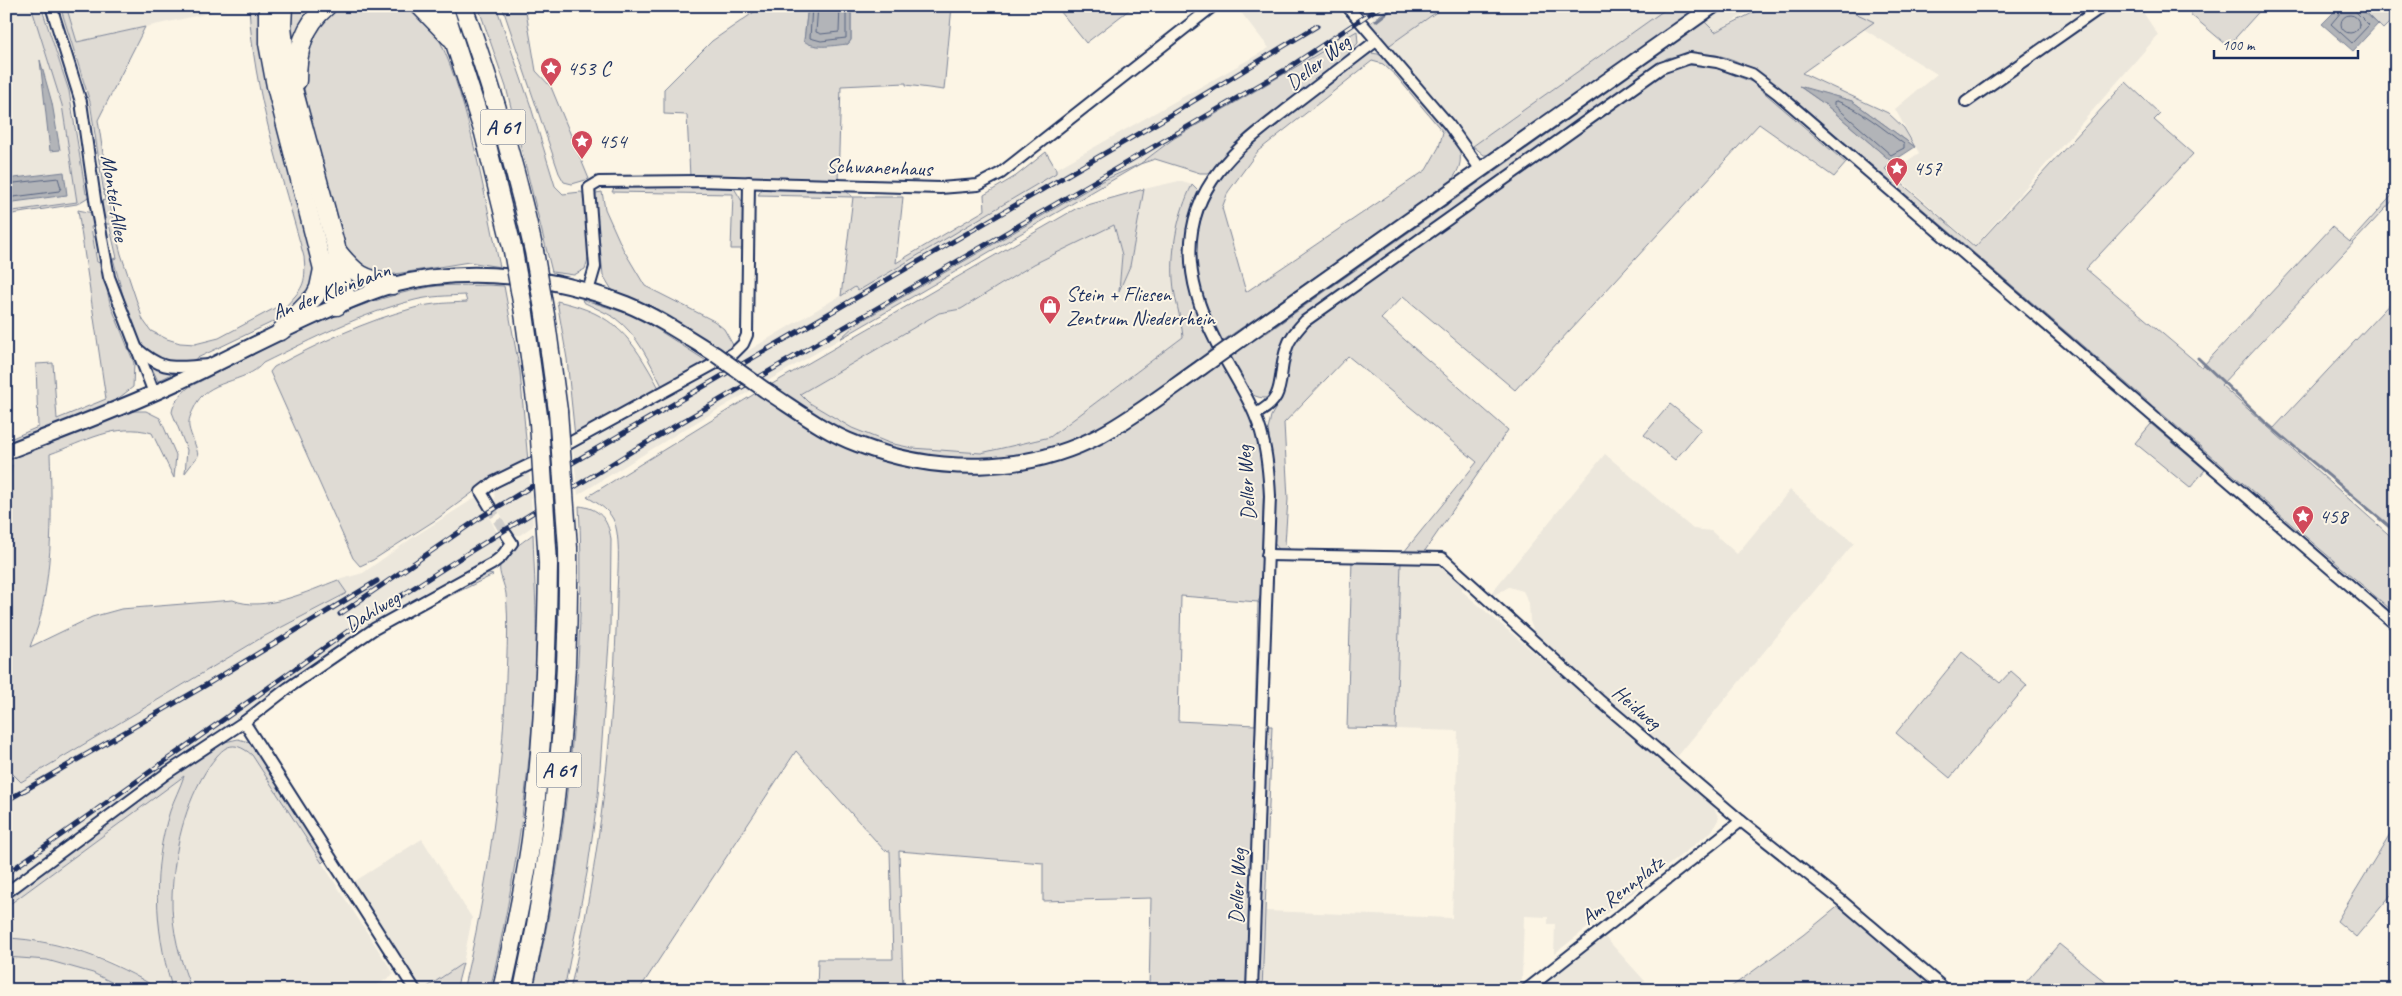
<svg xmlns="http://www.w3.org/2000/svg" width="2402" height="996" font-family="Caveat,sans-serif">
	<rect width="100%" height="100%" fill="#fcf5e5"/>
	<filter id="ink" filterUnits="userSpaceOnUse"><feTurbulence type="fractalNoise" baseFrequency=".02" numOctaves="2"/><feDisplacementMap in="SourceGraphic" scale="10" xChannelSelector="R" yChannelSelector="G"/><feConvolveMatrix kernelMatrix="1 2 1 2 8 2 1 2 1" color-interpolation-filters="sRGB"/></filter>
	<g filter="url(#ink)">
		<g fill="#ece7dc">
			<path d="M6,6H31L62,105L77,202L6,212V203L67,195L64,172L6,179Z"/>
			<path d="M66,6H241L77,42Z"/>
			<path d="M1236,6H1336L1357,31L1173,139L1140,164L1101,181L856,324L840,339L678,433L578,495L573,450L694,383L855,287L858,291L1056,173V169L1269,48Z"/>
			<path d="M1363,6H1391L1375,20Z"/>
			<path d="M1445,6H1670L1473,146L1389,45Z"/>
			<path d="M1686,6H1758L1715,32Z"/>
			<path d="M1826,6H2139L2158,35L1975,246L1891,172L1919,153L1895,109L1937,74Z"/>
			<path d="M1179,181L1192,185L1184,201L1175,295L1180,312L1183,337L1050,437L981,453L912,448L889,443L852,428L808,402L799,394L939,313L961,309L1034,264L1114,225L1122,255L1119,289L1130,266L1144,189Z"/>
			<path d="M1605,454L1693,529L1711,531L1737,554L1790,490L1854,543L1677,757L1541,641L1534,632L1530,621L1529,603L1523,591L1509,587L1494,595L1491,593Z"/>
			<path d="M529,471L533,526L520,535H515L510,531L495,504L494,489L507,480Z"/>
			<path d="M478,496L500,538V553L493,559L397,611L6,889V767L21,782L261,638L347,594L338,580L363,573L412,538Z"/>
			<path d="M1401,562L1440,563L1463,582L1462,591L1712,804L1719,818L1712,831L1554,954L1555,924H1548V917L1524,916L1522,979L1508,990H1262L1265,911L1452,918L1458,731L1396,729Z"/>
			<path d="M234,745L244,748L252,755L394,974L370,990H192L181,959L176,938L172,898L176,856L185,815L202,777L221,749Z"/>
			<path d="M185,775L170,811L159,853L156,898L171,984L160,990L114,963L71,947L37,940L6,938V907Z"/>
			<path d="M422,839L472,918L463,963L423,990H421L352,883Z"/>
			<path d="M1605,937L1653,990H1537Z"/>
			<path d="M6,957L47,960L93,973L127,990H6Z"/>
		</g>
		<g fill="#dfdbd4" stroke="#7d8599" fill-rule="evenodd">
			<path d="M31,6H41L69,91L86,194L89,193L90,196L77,204L6,215V212L77,202L62,105Z"/>
			<path d="M56,6H66L77,42L145,27L98,120L114,227L121,254L143,320L151,331L167,339L180,343L195,344L219,338L275,308H284C302,289 307,285 304,257C282,175 253,92 249,6H259L317,270L316,286L285,316L189,362C178,363 165,365 155,359C132,343 121,285 113,259L117,258L109,224H105L101,201L105,200L90,102L61,9L58,10Z"/>
			<path d="M288,6H321L293,67Z"/>
			<path d="M336,6H411C422,13 435,29 440,41C470,106 484,195 500,267L469,262L383,276H368L348,260L312,127L303,83L305,49L330,11Z"/>
			<path d="M478,6H496L530,104L555,186L563,194L581,192L586,195L589,256L585,269L574,275L552,272L506,87Z"/>
			<path d="M502,6H525L536,71L551,87L589,179L572,184L564,182L559,173Z"/>
			<path d="M763,6H808L804,41L848,44L851,40V6H952L944,90L906,85V83L841,86L838,182L690,177L687,115L664,114V89L712,41Z"/>
			<path d="M1056,6H1134L1086,43Z"/>
			<path d="M1391,6H1445L1387,47L1369,24Z"/>
			<path d="M1670,6H1686L1692,12L1490,155H1484L1473,146Z"/>
			<path d="M1766,6H1841L1874,22L1802,73L1888,113L1904,128L1915,147L1852,101L1800,87L1826,105L1892,162L1885,169L1975,247L2126,82L2160,114L2154,120L2193,154L2086,269L2202,367L2332,227L2350,242L2396,191V197L2221,385L2396,541V614L1786,92C1770,87 1760,76 1747,67C1723,51 1694,52 1667,58L1297,322L1284,338L1272,391L1267,398C1244,399 1239,376 1229,358L1301,304L1703,20L1715,32Z"/>
			<path d="M2198,6H2264L2228,46L2190,14Z"/>
			<path d="M2360,6H2383L2395,17L2383,29Z"/>
			<path d="M1357,31L1358,43L1344,59L1235,145L1209,173H1200L1155,159L1140,164L840,339L856,324L1102,181L1140,164L1173,139Z"/>
			<path d="M1371,53L1378,54L1388,60L1458,143C1463,162 1460,169 1449,184L1221,342C1144,194 1260,137 1362,58ZM1372,61L1383,64L1397,77L1443,132L1439,147L1426,170L1246,292L1222,208L1228,192L1258,151Z"/>
			<path d="M1683,65L1711,66L1752,82L1846,163L1834,177L1759,124L1515,390L1403,296L1381,319L1508,430L1424,552H1404L1477,462L1348,356L1284,423L1288,499L1285,544L1290,549H1279L1272,541L1273,464L1268,430L1271,416L1281,399L1290,351L1306,327L1659,75Z"/>
			<path d="M1046,152L1056,169V173L858,291L855,287L841,296L853,197L758,195L762,189L846,191L853,197H903L896,263L985,210L984,195L1016,176Z"/>
			<path d="M616,184L734,188L743,203L742,249H731L733,194L612,192Z"/>
			<path d="M1192,185L1198,191C1177,255 1184,288 1213,348L1135,406L1091,434L1017,458L954,460L912,455L880,447L840,431L767,387L1077,208L1144,189L1130,266L1119,291L1122,255L1114,225L1034,264L961,309L939,313L800,394L808,402L852,428L889,443L912,448L981,453L1050,437L1183,337C1181,317 1174,298 1173,279C1171,248 1178,213 1192,185Z"/>
			<path d="M602,192L605,209L623,249L645,286L714,321L724,329L733,345L721,354L635,299L612,290L603,275L595,199L596,193Z"/>
			<path d="M78,210L93,213L94,226L91,227L97,262L101,263L110,303L134,363L133,387L115,401L9,445L10,439L38,427L36,364L53,363L57,419L106,399Z"/>
			<path d="M487,285L504,286L520,372L528,462L495,476L437,519L373,560L360,566L353,558L270,372L274,367C319,343 365,321 414,308C431,303 450,303 467,302L465,295C448,296 431,296 415,300C362,313 312,339 263,363C246,384 206,378 194,408C191,414 188,420 189,427C191,437 197,446 198,456L185,473L187,450L172,412C174,401 181,394 189,387C266,349 344,302 430,287C448,284 468,286 487,285Z"/>
			<path d="M2396,297V534L2273,429Z"/>
			<path d="M582,299L638,317L708,362L662,386C649,361 638,335 615,318C605,312 593,307 583,302Z"/>
			<path d="M557,301C616,314 631,337 659,388L575,437L567,359Z"/>
			<path d="M150,364L176,372L158,381Z"/>
			<path d="M1221,364L1244,403L1258,439L1264,469L1261,595L1258,602L1262,607L1246,990H1149L1151,898L1043,901V863L899,851L903,990H817L818,959H893L890,851L884,850L796,751L639,990H570C600,861 614,730 617,598C617,576 622,537 613,519C607,508 597,503 587,497L756,393L809,427L962,472H998L1042,464L1099,442L1139,420ZM1181,596L1258,602L1255,725L1178,721Z"/>
			<path d="M1670,404L1701,429L1675,460L1644,435Z"/>
			<path d="M130,411H146L160,418L176,455L174,478L152,433C116,422 84,442 50,454C52,511 53,570 38,626C36,633 32,640 30,647L92,617L121,609L233,600C263,613 309,591 338,580L347,593L261,638L21,782L6,767V504L12,465L6,468V459L83,431Z"/>
			<path d="M2151,424L2205,470L2190,488L2135,443Z"/>
			<path d="M579,506C599,508 608,519 611,539L610,629L598,796L587,873L564,990H533C556,893 569,794 576,695C580,632 583,569 579,506Z"/>
			<path d="M533,534C534,572 537,610 536,648C533,763 516,877 490,990H463C488,888 502,782 506,678C507,650 509,622 506,594C505,585 498,573 500,565C501,556 526,540 533,534Z"/>
			<path d="M1352,560L1401,562L1396,729L1347,728Z"/>
			<path d="M484,573L493,575L402,619Z"/>
			<path d="M1962,652L2000,683L2011,671L2027,685L1950,778L1896,733Z"/>
			<path d="M1265,726H1272L1262,990H1255Z"/>
			<path d="M238,739L249,742L260,752L326,854V859L322,863L252,755C232,738 223,747 210,765C184,803 174,851 172,896C171,928 180,961 192,990H161L171,984C154,927 152,868 170,811C174,799 180,788 184,776L6,907V896L178,769L225,742Z"/>
			<path d="M2396,824V889L2356,937L2337,921Z"/>
			<path d="M1841,904L1942,990H1727L1803,935Z"/>
			<path d="M6,938C60,940 112,960 160,990H127L93,973L47,960L6,957Z"/>
			<path d="M2059,944L2115,990H2019Z"/>
			<path d="M463,963L456,990H423Z"/>
		</g>
		<g fill="#b2b4b8" stroke="#767f94">
			<path d="M808,6H851V40L848,44C835,45 815,50 804,41Z"/>
			<path d="M2340,6H2357L2378,24L2353,51L2322,24Z"/>
			<path d="M40,60L52,103L60,150L50,151Z"/>
			<path d="M1799,86L1852,101L1915,147L1892,162L1826,105Z"/>
			<path d="M64,172L67,195L6,203V179Z"/>
		</g>
		<g fill="none" stroke-linecap="round" stroke-linejoin="round">
			<g stroke="#576482" stroke-width="1">
				<path d="M812,6L810,38L821,41L846,38V6"/>
				<path d="M818,6L816,32L821,34L839,32L840,6"/>
				<path d="M2343,6L2342,11L2331,24L2352,43L2369,25L2356,12L2354,6"/>
				<circle cx="2350" cy="24" r="9"/>
				<path d="M1837,101C1862,110 1883,129 1904,144V148L1891,155L1834,105V102Z"/>
				<path d="M6,184L58,178L61,188L59,191L6,198"/>
			</g>
			<g stroke="#767f94" stroke-width="3">
				<path d="M1376,21L1395,6"/>
				<path d="M1266,332L1726,6"/>
				<path d="M2198,358L2265,422L2396,532"/>
			</g>
			<path stroke="#cfcdca" stroke-width="10" stroke-dasharray="10 5" stroke-linecap="butt" d="M490,507L506,534"/>
			<g stroke="#1b2f5e" stroke-width="14">
				<g id="minor">
					<path d="M51,6L81,102L96,206L109,277L154,393"/>
					<path d="M1347,6L1449,125L1481,170"/>
					<path d="M2394,6L2396,8"/>
					<path d="M1966,102L2103,6"/>
					<path d="M588,291L595,267L589,188L599,182L697,181L940,188L978,185L1001,173L1213,6"/>
					<path d="M135,347C165,373 172,367 209,365"/>
					<path d="M1255,414C1289,398 1276,377 1287,347C1290,337 1298,329 1305,321L1661,68L1690,58L1717,62L1752,74L1777,93L2396,625"/>
					<path d="M490,507L481,492L494,482L535,462L734,353L743,344L747,335L749,182"/>
					<path d="M1267,555L1442,558L1599,700L1741,821L1843,902L1946,990"/>
					<path d="M244,722L415,990"/>
					<path d="M6,893L167,773L244,722L288,688L374,629L492,564L501,557L512,543L506,534"/>
					<path d="M1252,990L1270,496C1269,477 1268,459 1263,440C1255,403 1230,372 1214,338C1186,283 1178,223 1219,171C1237,147 1262,129 1286,110C1316,87 1346,64 1376,41"/>
					<path d="M1526,990L1741,821"/>
				</g>
			</g>
			<g stroke="#1b2f5e" stroke-width="18">
				<g id="secondary">
					<path d="M1247,335L1713,6"/>
					<path d="M765,390C795,409 824,432 857,444C935,474 1026,475 1101,435C1136,416 1169,390 1202,367"/>
					<path d="M6,452C63,430 121,409 176,383C227,359 277,332 328,310C349,301 371,291 393,285C468,265 554,276 626,304C658,317 687,337 716,355"/>
				</g>
			</g>
			<g stroke="#1b2f5e" stroke-width="21">
				<g id="motorway">
					<path d="M268,6V43L276,86L323,269L329,277L337,306"/>
					<path d="M283,6L282,27L286,63L337,251L338,264L345,293"/>
					<path d="M420,6L450,37"/>
					<path d="M443,6L484,133L513,251"/>
					<path d="M463,6C492,87 516,168 534,251"/>
					<path d="M297,81C297,51 303,26 327,6"/>
					<path d="M337,251C357,276 362,278 392,285"/>
					<path d="M524,313L539,423"/>
					<path d="M545,315L558,411"/>
					<path d="M281,331L315,296L319,288L323,269"/>
					<path d="M502,990C513,940 524,890 531,840C543,748 547,656 548,563"/>
					<path d="M523,990C555,844 570,698 568,548"/>
				</g>
			</g>
			<use href="#minor" stroke="#fcf5e5" stroke-width="10"/>
			<use href="#secondary" stroke="#fcf5e5" stroke-width="14"/>
			<use href="#motorway" stroke="#fcf5e5" stroke-width="18"/>
			<g stroke="#1b2f5e" stroke-width="5">
				<g id="rail">
					<path d="M340,614L481,517L529,488L1167,117L1317,26"/>
					<path d="M6,801L206,685L377,581"/>
					<path d="M6,874L365,619L468,553L634,450L1285,70L1381,6"/>
				</g>
			</g>
			<use href="#rail" stroke="#fcf5e5" stroke-width="3" stroke-dasharray="9" stroke-linecap="butt"/>
			<g stroke="#1b2f5e" stroke-width="18" stroke-linecap="butt">
				<g id="secondary-bridge">
					<path d="M716,355L765,390"/>
					<path d="M1202,367L1247,335"/>
				</g>
			</g>
			<g stroke="#1b2f5e" stroke-width="21" stroke-linecap="butt">
				<g id="motorway-bridge">
					<path d="M513,251L524,313"/>
					<path d="M534,251L545,315"/>
					<path d="M558,411L568,548"/>
					<path d="M539,423L548,563"/>
				</g>
			</g>
			<use href="#secondary-bridge" stroke="#fcf5e5" stroke-width="14"/>
			<use href="#motorway-bridge" stroke="#fcf5e5" stroke-width="18"/>
		</g>
	</g>
	<defs>
		<g id="sight-pin" transform="scale(1.125)"><path d="M0 17L-7.5 6A9.5 9.5 0 1 1 7.5 6Z" fill="#d1495b" stroke="#fcf5e5"/><path d="M0-6L1.8-2.2L6-1.7L2.9 1.2L3.7 5.4L0 3.3L-3.7 5.4L-2.9 1.2L-6-1.7L-1.8-2.2Z" fill="#fff"/></g>
		<g id="shop-pin" transform="scale(1.125)"><path d="M0 17L-7.5 6A9.5 9.5 0 1 1 7.5 6Z" fill="#d1495b" stroke="#fcf5e5"/><path d="M-5-2.5h2.3a2.7 3.5 0 0 1 5.4 0H5L5.5 6h-11ZM-1.5-2.5h3a1.5 2.3 0 0 0-3 0Z" fill="#fff"/></g>
	</defs>
	<g fill-rule="evenodd">
		<use href="#sight-pin" x="551" y="68"/>
		<use href="#sight-pin" x="582" y="141"/>
		<use href="#sight-pin" x="1897" y="168"/>
		<use href="#shop-pin" x="1050" y="306"/>
		<use href="#sight-pin" x="2303" y="516"/>
	</g>
	<g text-anchor="middle" dominant-baseline="central" stroke-width="4" stroke-linejoin="round" paint-order="stroke">
		<g fill="#fcf5e5" stroke="#5e6a86" stroke-width="1">
			<rect x="480.5" y="109.5" width="45" height="35" rx="4"/>
			<rect x="536.5" y="752.5" width="45" height="35" rx="4"/>
		</g>
		<g font-size="20" font-weight="bold" fill="#1b2f5e">
			<text x="503" y="127">A 61</text>
			<text x="559" y="770">A 61</text>
		</g>
		<g font-size="21" fill="#1b2f5e" stroke="#fcf5e5">
			<text transform="translate(1318 62) rotate(-38)">Deller Weg</text>
			<text transform="translate(879 167) rotate(2)">Schwanenhaus</text>
			<text transform="translate(115 198) rotate(81)">Montel-Allee</text>
			<text transform="translate(331 291) rotate(-21)">An der Kleinbahn</text>
			<text transform="translate(1246 483) rotate(-94)">Deller Weg</text>
			<text transform="translate(372 611) rotate(-31)">Dahlweg</text>
			<text transform="translate(1637 707) rotate(40)">Heidweg</text>
			<text transform="translate(1237 886) rotate(-88)">Deller Weg</text>
			<text transform="translate(1622 890) rotate(-38)">Am Rennplatz</text>
		</g>
		<g font-size="21" fill="#1b2f5e" stroke="#fcf5e5" text-anchor="start">
			<text x="567" y="68">453 C</text>
			<text x="598" y="141">454</text>
			<text x="1913" y="168">457</text>
			<text x="1066" y="294">Stein + Fliesen<tspan x="1066" dy="24">Zentrum Niederrhein</tspan></text>
			<text x="2319" y="516">458</text>
		</g>
	</g>
	<rect width="2402" height="996" fill="none" stroke="#fcf5e5" stroke-width="25"/>
	<rect x="12" y="12" width="2377" height="971" fill="none" stroke="#1b2f5e" stroke-width="2" filter="url(#ink)"/>
	<path d="M2214 50v8h144v-8" fill="none" stroke="#1b2f5e" stroke-width="2.5"/>
	<text x="2222" y="50" font-size="15" fill="#1b2f5e" stroke="#fcf5e5" stroke-width="4" paint-order="stroke">100 m</text>
</svg>
